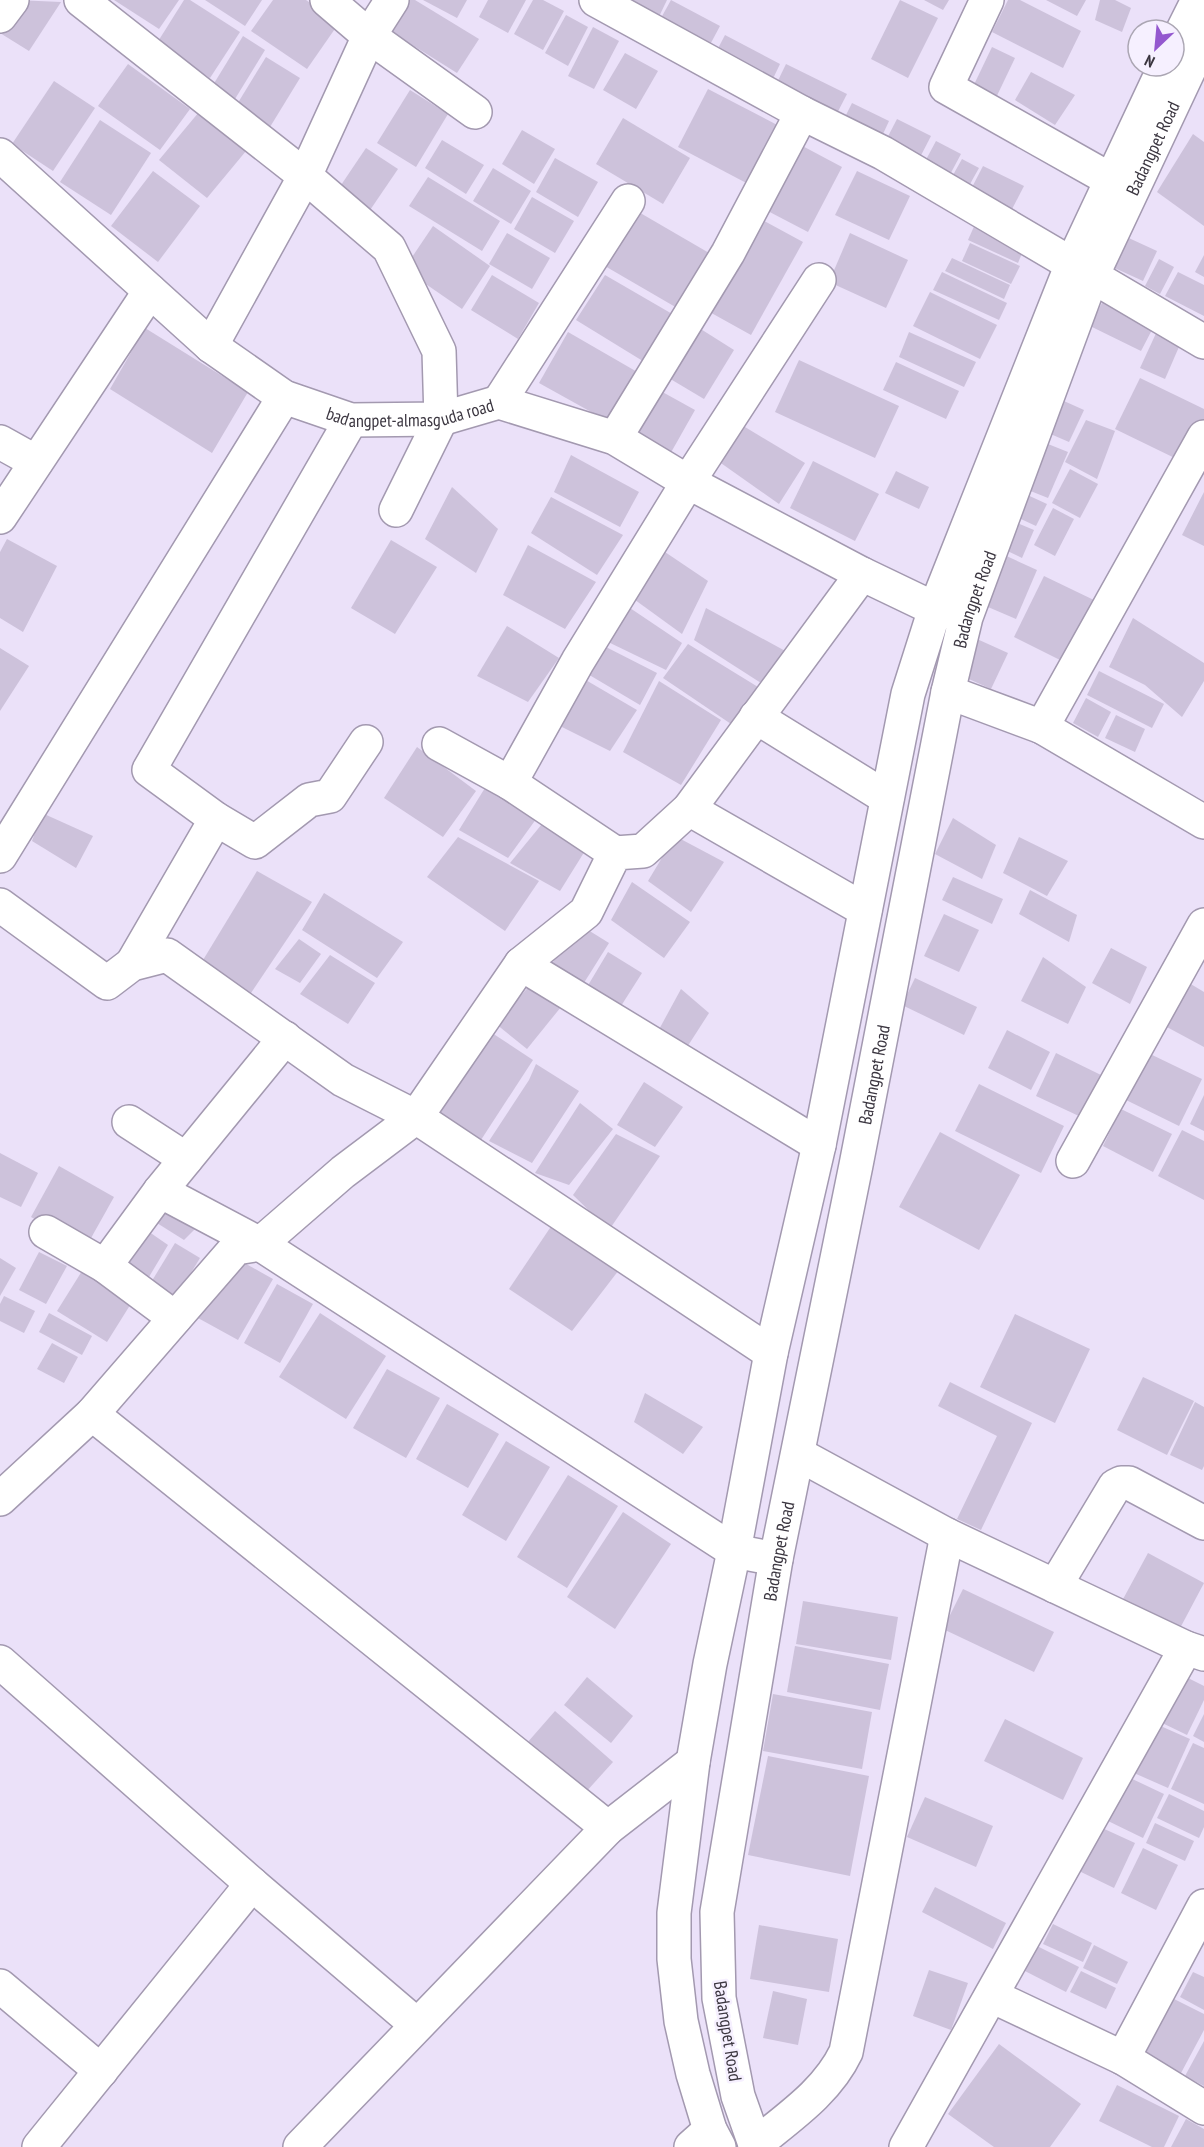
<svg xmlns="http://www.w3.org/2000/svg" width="1204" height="2147" font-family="'PT Sans Narrow',sans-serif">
	<rect width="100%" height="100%" fill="#ebe1f9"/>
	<g fill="#cdc2db">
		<path d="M16,0L61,2L29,51L0,33V26Z"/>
		<path d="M114,0H179L159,29Z"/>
		<path d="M184,0H190L240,32L210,78L157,43Z"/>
		<path d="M205,0H262L245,26Z"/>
		<path d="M273,0H306L339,23L307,69L251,31Z"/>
		<path d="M409,0H415L479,39L457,73L390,31Z"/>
		<path d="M423,0H467L457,18Z"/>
		<path d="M488,0H526L508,33L479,17Z"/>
		<path d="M533,0H543L564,11L543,50L514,34Z"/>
		<path d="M599,0H667L654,27Z"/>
		<path d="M671,0L720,26L705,54L656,27Z"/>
		<path d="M900,0L938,18L908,78L871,59Z"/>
		<path d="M924,0H949L943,10Z"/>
		<path d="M1008,0H1020L1081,31L1063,68L992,32Z"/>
		<path d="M1046,0H1086L1077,16Z"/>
		<path d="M1100,0H1115L1131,8L1122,32L1095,20Z"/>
		<path d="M566,15L588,27L568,66L545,53Z"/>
		<path d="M593,27L619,41L594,89L568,76Z"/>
		<path d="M725,35L780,64L768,89L712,60Z"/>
		<path d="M243,36L265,50L235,99L213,85Z"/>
		<path d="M992,47L1015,58L993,104L970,93Z"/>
		<path d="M625,53L658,71L636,109L603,90Z"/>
		<path d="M266,57L300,78L270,127L236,106Z"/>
		<path d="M128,64L190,109L160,150L98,106Z"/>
		<path d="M786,64L847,94L832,123L772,93Z"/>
		<path d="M1031,72L1075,95L1055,125L1015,100Z"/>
		<path d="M54,81L95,108L53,171L12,144Z"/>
		<path d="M708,89L783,128L752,186L678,147Z"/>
		<path d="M410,90L448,114L416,167L377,143Z"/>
		<path d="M852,103L889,121L877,147L839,129Z"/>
		<path d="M199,112L246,151L207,198L159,160Z"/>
		<path d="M623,118L690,158L663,204L596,164Z"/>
		<path d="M897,119L931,136L916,165L882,148Z"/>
		<path d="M100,120L151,153L111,215L60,182Z"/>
		<path d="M522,130L555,149L534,184L502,164Z"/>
		<path d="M1193,134L1204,142V226L1157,192Z"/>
		<path d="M442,140L484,165L466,194L425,168Z"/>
		<path d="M936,141L961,154L946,182L921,169Z"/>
		<path d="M795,142L842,167L808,232L760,207Z"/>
		<path d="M366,148L398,169L366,216L335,194Z"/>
		<path d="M555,158L598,182L578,217L536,192Z"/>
		<path d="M962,159L979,168L965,193L948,184Z"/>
		<path d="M983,166L1024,186L1009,215L968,195Z"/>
		<path d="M493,168L531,191L511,224L473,201Z"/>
		<path d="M153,171L200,206L158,262L111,226Z"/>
		<path d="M857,171L910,196L889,240L835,215Z"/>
		<path d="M428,177L500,221L482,251L409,206Z"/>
		<path d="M532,197L574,221L555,253L514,229Z"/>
		<path d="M630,207L716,257L684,312L598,262Z"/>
		<path d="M757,217L803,242L751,335L706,310Z"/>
		<path d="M976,222L1025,246L1018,263L968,240Z"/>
		<path d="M433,226L490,266L462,309L404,269Z"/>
		<path d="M507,233L550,258L532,289L489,264Z"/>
		<path d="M850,233L908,260L886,308L829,282Z"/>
		<path d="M1120,234L1157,251L1143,281L1108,265Z"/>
		<path d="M970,243L1020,266L1011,284L962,261Z"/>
		<path d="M1204,255V277L1195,272Z"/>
		<path d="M952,258L1010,285L1004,299L945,271Z"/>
		<path d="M1159,259L1174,267L1160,294L1145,286Z"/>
		<path d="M942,272L1007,303L999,320L933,290Z"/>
		<path d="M1178,272L1204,285V316L1165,296Z"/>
		<path d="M492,275L539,303L518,339L471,310Z"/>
		<path d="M605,275L674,315L646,363L576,320Z"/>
		<path d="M930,292L997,325L980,359L913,326Z"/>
		<path d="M1103,301L1154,326L1141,351L1090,326Z"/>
		<path d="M688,321L734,350L704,399L657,371Z"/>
		<path d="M145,328L248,392L212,453L110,389Z"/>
		<path d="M1158,329L1182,340L1165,379L1140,368Z"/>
		<path d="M568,332L639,373L611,423L539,383Z"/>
		<path d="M909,332L976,362L964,387L899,357Z"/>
		<path d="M799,360L899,406L875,458L775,412Z"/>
		<path d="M896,362L959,391L946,419L883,390Z"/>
		<path d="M1140,378L1204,409V429L1187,464L1115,429Z"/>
		<path d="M648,384L695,410L669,456L622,430Z"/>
		<path d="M1055,397L1084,410L1069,442L1039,429Z"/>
		<path d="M1086,420L1115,431L1097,479L1065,462Z"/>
		<path d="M740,424L805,463L779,504L718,461Z"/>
		<path d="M1038,440L1068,452L1048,498L1018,486Z"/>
		<path d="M571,455L639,492L620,527L554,492Z"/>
		<path d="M813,461L879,494L855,541L790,508Z"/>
		<path d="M1070,469L1098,484L1080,518L1052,503Z"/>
		<path d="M896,471L929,487L919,509L885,493Z"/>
		<path d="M452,487L498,529L476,573L425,539Z"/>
		<path d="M1021,492L1047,504L1036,526L1010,514Z"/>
		<path d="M1204,492V546L1182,535Z"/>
		<path d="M551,497L623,535L597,575L531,533Z"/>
		<path d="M1053,508L1074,519L1055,556L1034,545Z"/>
		<path d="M1010,520L1034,530L1022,558L997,546Z"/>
		<path d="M7,539L57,566L23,632L0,618V552Z"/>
		<path d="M391,540L437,567L395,634L351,608Z"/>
		<path d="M528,545L596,582L565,629L503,595Z"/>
		<path d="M659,548L708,581L682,634L631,597Z"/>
		<path d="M1002,554L1037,570L1016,619L981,604Z"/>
		<path d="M1044,576L1098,602L1068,664L1014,637Z"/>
		<path d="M627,606L682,643L666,670L604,640Z"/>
		<path d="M706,608L789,653L761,683L694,640Z"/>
		<path d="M1133,618L1204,663V681L1182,717L1145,685L1109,667Z"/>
		<path d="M507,626L559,658L528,702L477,676Z"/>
		<path d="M977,639L1008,653L991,689L960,675Z"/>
		<path d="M688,644L758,687L734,726L663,678Z"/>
		<path d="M604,646L657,673L640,705L586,673Z"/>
		<path d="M0,648L29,666L0,711Z"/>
		<path d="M1099,671L1164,704L1152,728L1087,695Z"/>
		<path d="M584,679L637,710L610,751L556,724Z"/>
		<path d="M659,681L721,720L681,785L623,752Z"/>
		<path d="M1086,698L1111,712L1098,737L1073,723Z"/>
		<path d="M1116,715L1145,729L1135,752L1105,738Z"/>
		<path d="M417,747L476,791L443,837L384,798Z"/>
		<path d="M488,783L539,815L508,858L459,830Z"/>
		<path d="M42,813L93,836L76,868L32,841Z"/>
		<path d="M551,813L588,846L560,891L510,863Z"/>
		<path d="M953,818L996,845L982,879L935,854Z"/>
		<path d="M675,836L724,862L691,912L648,881Z"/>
		<path d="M458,837L539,881L505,931L427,877Z"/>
		<path d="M1019,837L1068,861L1047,896L1003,873Z"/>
		<path d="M257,871L312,902L247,999L200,965Z"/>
		<path d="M953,877L1003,899L992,924L942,900Z"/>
		<path d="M632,882L690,922L664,958L611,920Z"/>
		<path d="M1030,890L1077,915L1069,942L1019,914Z"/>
		<path d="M324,893L403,942L377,978L302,930Z"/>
		<path d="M944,914L979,930L959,972L924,956Z"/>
		<path d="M580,925L609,943L582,986L550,966Z"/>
		<path d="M299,939L321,954L300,983L275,969Z"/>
		<path d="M1111,948L1147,967L1130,1004L1092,983Z"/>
		<path d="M608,952L642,973L614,1017L581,997Z"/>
		<path d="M330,955L375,983L348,1024L300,994Z"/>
		<path d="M1043,957L1086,987L1068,1024L1021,1001Z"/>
		<path d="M915,978L977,1007L964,1035L902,1005Z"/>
		<path d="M1189,983L1204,992V1047L1165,1026Z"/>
		<path d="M531,984L565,1002L527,1049L496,1024Z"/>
		<path d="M681,989L709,1013L682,1055L656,1035Z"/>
		<path d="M1007,1030L1050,1052L1031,1090L988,1068Z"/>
		<path d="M492,1033L533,1060L479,1143L439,1115Z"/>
		<path d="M1146,1052L1202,1079L1179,1126L1124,1099Z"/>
		<path d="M1056,1053L1101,1075L1081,1117L1036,1096Z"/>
		<path d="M536,1064L579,1091L532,1163L489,1141L529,1080Z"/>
		<path d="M644,1082L683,1107L655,1147L617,1125Z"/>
		<path d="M979,1084L1064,1126L1041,1173L955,1131Z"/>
		<path d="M1204,1095V1131L1190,1124Z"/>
		<path d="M580,1103L613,1129L569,1185L535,1173Z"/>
		<path d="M1121,1109L1172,1134L1153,1172L1103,1146Z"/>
		<path d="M1182,1130L1204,1141V1200L1158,1176Z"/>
		<path d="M940,1132L1020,1175L979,1250L899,1207Z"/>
		<path d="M616,1134L660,1156L609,1230L573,1195Z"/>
		<path d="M0,1153L38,1173L21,1207L0,1197Z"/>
		<path d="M59,1166L114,1197L86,1247L31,1217Z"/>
		<path d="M169,1200L203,1221L184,1240L149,1218Z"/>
		<path d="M554,1222L622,1266L572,1331L509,1289Z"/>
		<path d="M142,1227L168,1245L143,1287L114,1271Z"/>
		<path d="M175,1243L200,1258L172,1304L147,1289Z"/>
		<path d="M39,1252L67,1266L46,1304L19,1290Z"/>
		<path d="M232,1256L273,1279L238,1340L198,1318Z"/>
		<path d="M0,1258L16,1268L0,1296Z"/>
		<path d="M82,1271L132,1302L107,1342L57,1311Z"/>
		<path d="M277,1284L313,1304L280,1363L244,1343Z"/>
		<path d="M4,1296L35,1311L24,1333L0,1321V1304Z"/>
		<path d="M49,1313L92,1336L82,1355L39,1332Z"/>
		<path d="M320,1313L386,1356L346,1419L279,1377Z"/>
		<path d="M1015,1314L1090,1349L1055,1423L980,1387Z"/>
		<path d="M52,1343L78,1357L64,1383L37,1369Z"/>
		<path d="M387,1369L440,1398L406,1458L353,1428Z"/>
		<path d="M1143,1377L1194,1401L1167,1455L1117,1430Z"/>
		<path d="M950,1382L1032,1423L981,1530L957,1519L997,1436L938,1406Z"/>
		<path d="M645,1393L703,1427L683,1454L634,1422Z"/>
		<path d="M1195,1402L1204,1407V1466L1202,1470L1170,1455Z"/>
		<path d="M447,1404L499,1434L468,1488L416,1459Z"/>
		<path d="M506,1441L550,1467L506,1541L462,1515Z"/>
		<path d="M568,1475L618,1506L567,1588L517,1557Z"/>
		<path d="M623,1512L671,1544L615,1629L567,1597Z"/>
		<path d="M1148,1553L1204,1583L1178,1632L1122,1601Z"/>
		<path d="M963,1589L1054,1632L1034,1672L943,1629Z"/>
		<path d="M803,1601L898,1617L891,1660L796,1644Z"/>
		<path d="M795,1646L889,1664L880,1710L787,1692Z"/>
		<path d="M1178,1673L1204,1686V1700L1187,1735L1156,1720Z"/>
		<path d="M587,1677L633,1716L611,1743L564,1705Z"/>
		<path d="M773,1694L872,1712L862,1769L763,1751Z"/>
		<path d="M555,1711L613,1762L585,1793L527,1743Z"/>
		<path d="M1204,1714V1742L1193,1736Z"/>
		<path d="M1005,1719L1083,1758L1063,1800L984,1761Z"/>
		<path d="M1156,1724L1190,1739L1168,1788L1134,1773Z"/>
		<path d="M1193,1743L1204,1748V1804L1171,1789Z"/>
		<path d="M768,1756L869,1776L850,1876L748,1855Z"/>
		<path d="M1126,1776L1164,1794L1143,1838L1106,1820Z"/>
		<path d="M1169,1794L1204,1811V1827L1199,1838L1157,1818Z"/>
		<path d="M925,1797L993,1826L976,1867L907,1837Z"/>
		<path d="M1155,1823L1194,1841L1185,1861L1146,1843Z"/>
		<path d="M1100,1827L1135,1843L1114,1888L1079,1871Z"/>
		<path d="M1143,1848L1178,1865L1156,1910L1121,1893Z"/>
		<path d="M935,1887L1006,1923L993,1949L922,1912Z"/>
		<path d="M1053,1924L1092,1943L1083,1962L1043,1944Z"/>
		<path d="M759,1925L838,1939L829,1992L750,1979Z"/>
		<path d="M1033,1944L1079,1967L1066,1992L1021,1969Z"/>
		<path d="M1094,1945L1128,1962L1117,1984L1083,1968Z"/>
		<path d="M929,1970L968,1983L951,2030L913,2016Z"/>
		<path d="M1081,1971L1116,1988L1106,2009L1070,1992Z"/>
		<path d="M1193,1972L1204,1977V2010L1180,1997Z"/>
		<path d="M773,1991L807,1999L798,2045L763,2038Z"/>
		<path d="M1174,1999L1204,2014V2030L1181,2073L1145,2054Z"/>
		<path d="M1204,2041V2086L1185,2076Z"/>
		<path d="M999,2044L1081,2104L1050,2147H994L948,2114Z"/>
		<path d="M1117,2085L1179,2116L1164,2147H1152L1099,2121Z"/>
		<path d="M1186,2119L1204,2129V2147H1171Z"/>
	</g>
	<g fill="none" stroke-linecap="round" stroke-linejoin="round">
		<g stroke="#a399b0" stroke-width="36">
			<g id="street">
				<path d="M81,0L305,176L389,248L439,351L441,419L396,510"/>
				<path d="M327,0L369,36L475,112"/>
				<path d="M596,0L802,113L883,153L1204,342"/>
				<path d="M987,0L946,87L1111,180"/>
				<path d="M0,16L12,0"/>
				<path d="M211,346L305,176L369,36L392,0"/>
				<path d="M499,402L628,201"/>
				<path d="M351,420L149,770L216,819L255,842L309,800L330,796L366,742"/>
				<path d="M615,438L728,253L802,113"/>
				<path d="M0,442L36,462"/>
				<path d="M0,517L150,291"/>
				<path d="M948,692L1042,727L1204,822"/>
				<path d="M756,717L887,798"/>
				<path d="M1042,727L1204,437"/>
				<path d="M439,744L510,783L615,853"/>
				<path d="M510,783L578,661L688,482L819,280"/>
				<path d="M689,809L865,910"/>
				<path d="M0,856L284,397"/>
				<path d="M0,905L107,983L132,964L167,955L343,1080L416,1117L771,1353"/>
				<path d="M132,964L216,819"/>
				<path d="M521,964L819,1145"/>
				<path d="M129,1122L186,1159"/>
				<path d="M1073,1161L1204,925"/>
				<path d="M160,1191L260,1244L734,1551L776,1559"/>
				<path d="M46,1232L105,1266L175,1318"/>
				<path d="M105,1266L160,1191L285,1038"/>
				<path d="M92,1414L608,1828"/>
				<path d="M798,1454L947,1535L1186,1648L1204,1654"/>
				<path d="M0,1499L92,1414L236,1248L260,1244L343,1172L416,1117L521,964L586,912L615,853L643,851L689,809L862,574"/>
				<path d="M1055,1586L1115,1486L1121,1483H1129L1204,1523"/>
				<path d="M0,1662L252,1884"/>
				<path d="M0,1986L101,2071"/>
				<path d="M992,1996L1123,2058L1204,2108"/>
				<path d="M1123,2058L1204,1906"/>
				<path d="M755,2145C789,2117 827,2092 846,2052L947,1535"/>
				<path d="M39,2147L252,1884L417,2025"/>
				<path d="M300,2147L608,1828L693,1762"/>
				<path d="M691,2147L710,2130"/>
				<path d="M906,2147L1186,1648"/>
			</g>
		</g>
		<g stroke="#a399b0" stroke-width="36">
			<g id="secondary">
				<path d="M1174,48L1198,0"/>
				<path id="s1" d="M0,155L211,346L284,397L351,420L441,419L499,402L615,438L688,482L862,574L935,609L957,614"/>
				<path d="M719,2147L710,2130L693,2074L681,2021L674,1959V1913L693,1762L710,1664L734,1551L771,1353L819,1145L908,694L935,609L1072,264L1165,66"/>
				<path id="s2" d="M756,2147L738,2096L719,1998L717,1912L776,1559L856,1165L948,692L966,617L1092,276L1204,38"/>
			</g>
		</g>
		<use href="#street" stroke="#fff" stroke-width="33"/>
		<use href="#secondary" stroke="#fff" stroke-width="33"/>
	</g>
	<g text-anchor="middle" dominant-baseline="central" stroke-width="5" stroke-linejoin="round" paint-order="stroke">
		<g font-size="18" fill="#3b3640" stroke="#f6f0ff">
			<text stroke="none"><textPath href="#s2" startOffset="2064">Badangpet Road</textPath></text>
			<text stroke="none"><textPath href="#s1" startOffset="504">badangpet-almasguda road</textPath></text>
			<text stroke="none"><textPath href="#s2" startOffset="1578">Badangpet Road</textPath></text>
			<text stroke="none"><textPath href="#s2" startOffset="1092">Badangpet Road</textPath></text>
			<text stroke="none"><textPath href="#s2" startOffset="606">Badangpet Road</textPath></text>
			<text transform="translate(728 2031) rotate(81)">Badangpet Road</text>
		</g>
	</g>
	<g transform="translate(1156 48) rotate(206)"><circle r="28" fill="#f6f0ff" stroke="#aba6b3" stroke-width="1.5"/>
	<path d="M0-4.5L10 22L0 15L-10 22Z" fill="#9458cf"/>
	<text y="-9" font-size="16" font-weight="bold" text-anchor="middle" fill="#3b3640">N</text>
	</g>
</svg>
